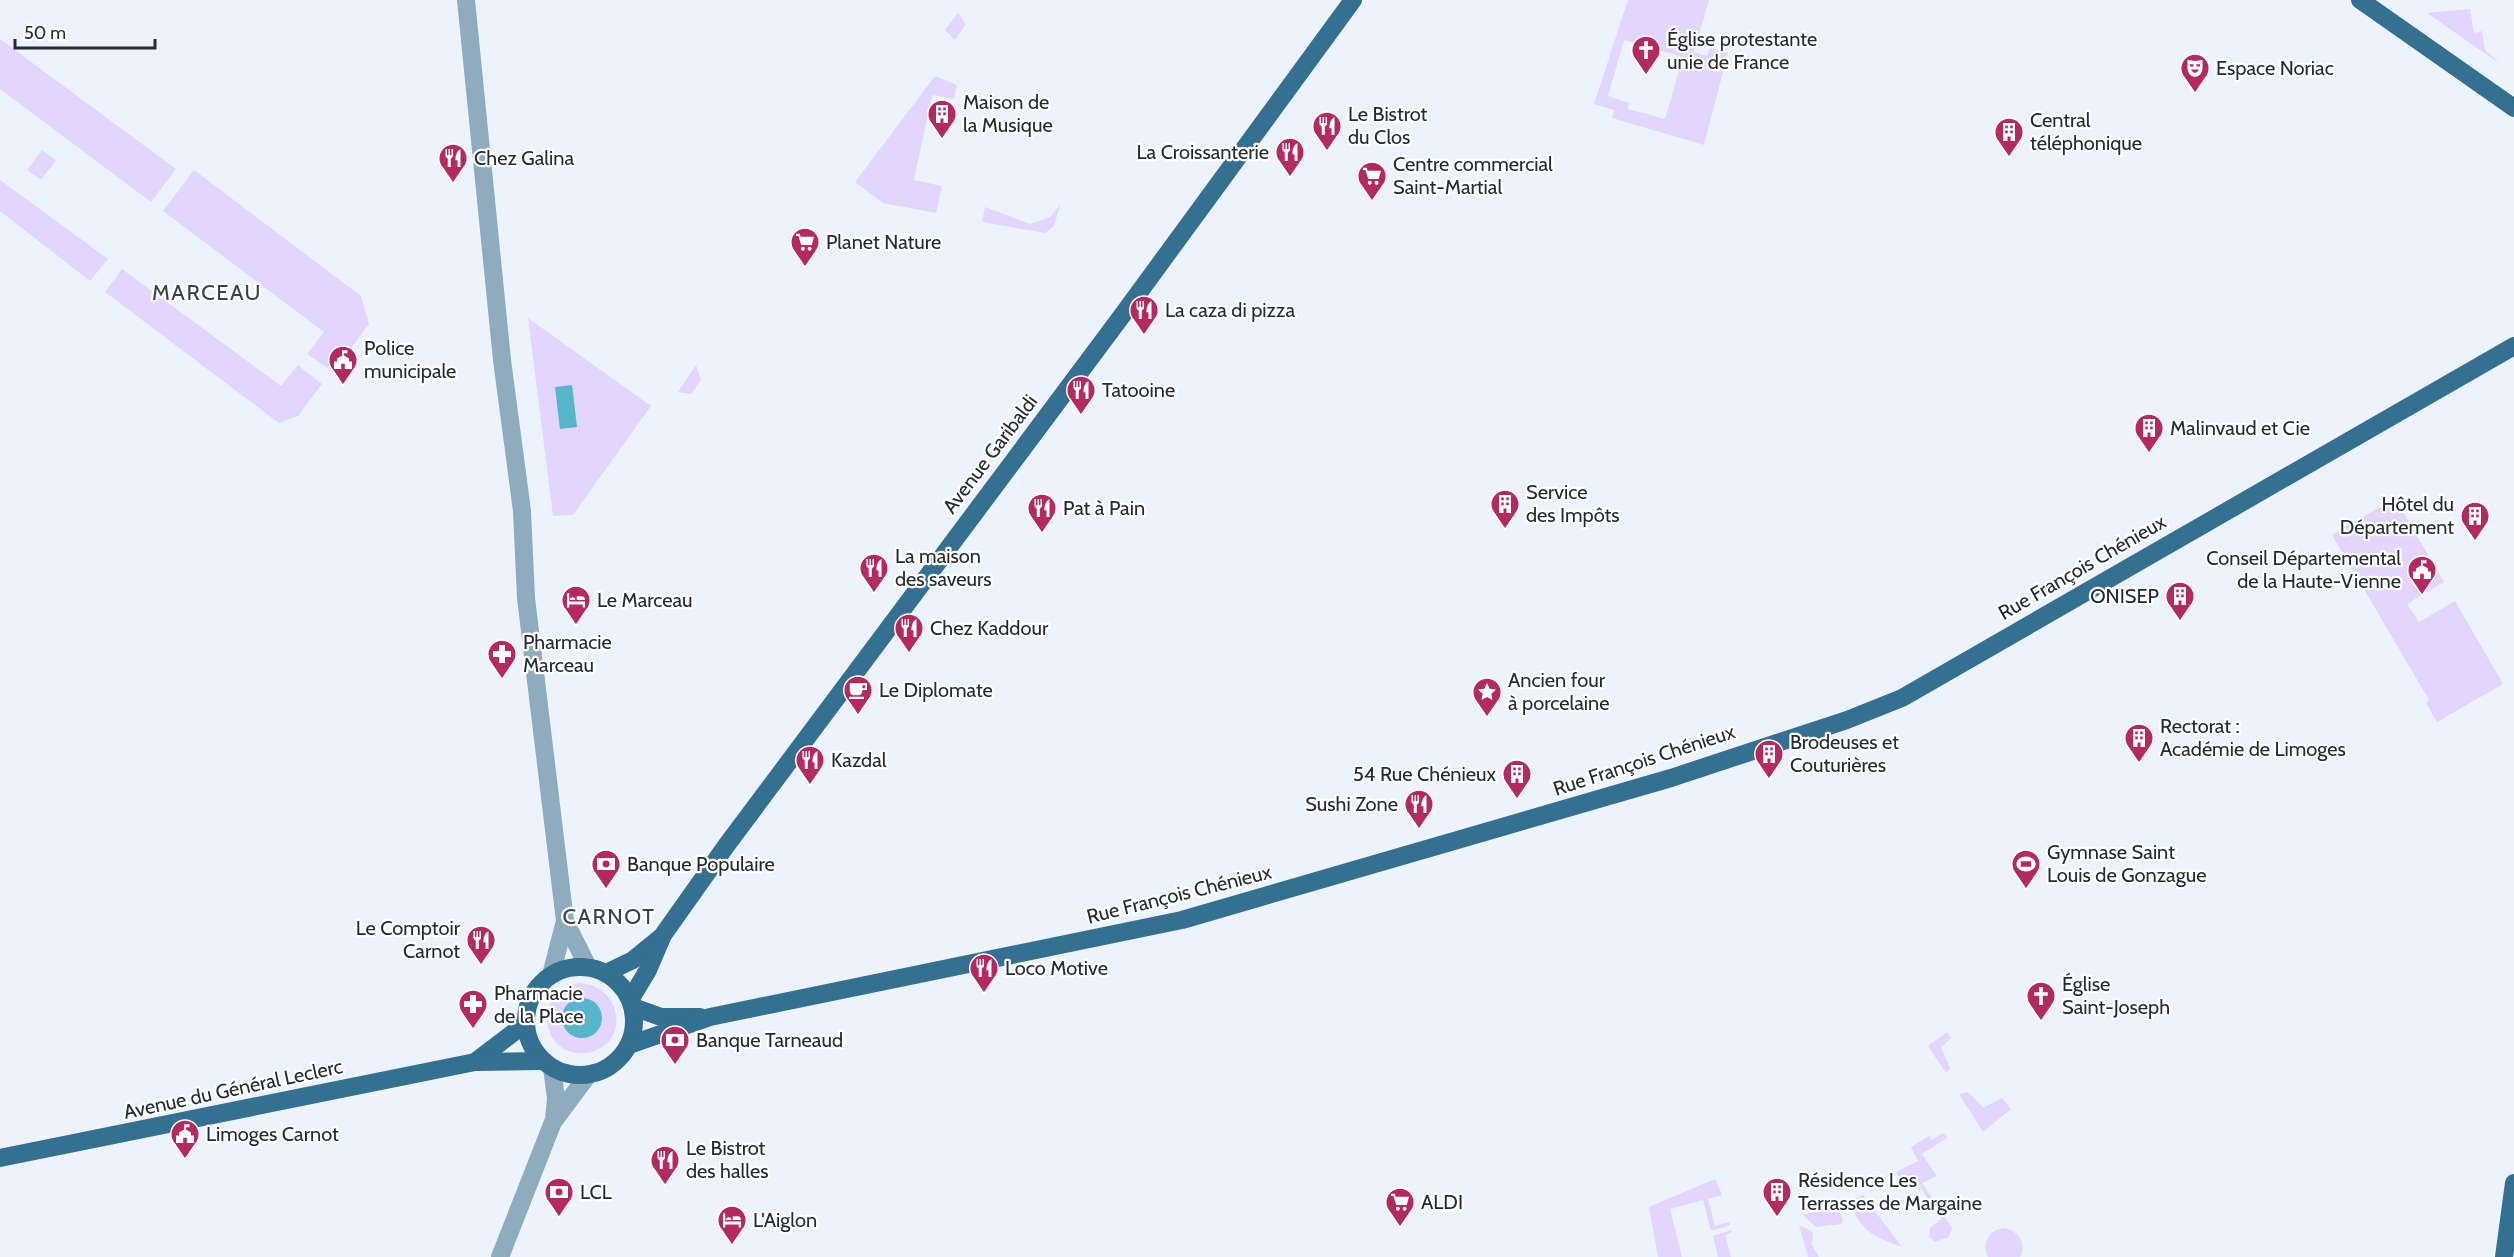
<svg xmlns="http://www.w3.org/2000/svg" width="2514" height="1257" font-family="Cabin,sans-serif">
	<rect width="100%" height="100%" fill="#ecf3fd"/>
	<g fill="#e2d6fe" fill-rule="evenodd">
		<path d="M1628,0H1709L1694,52L1707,56L1710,48L1728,53L1704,145L1612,118L1614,110L1594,104ZM1624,40L1683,57L1665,119L1628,109L1629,103L1608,96Z"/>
		<path d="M2470,9L2474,33L2482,31L2485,50L2500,64L2427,13Z"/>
		<path d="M958,13L966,24L955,40L945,30Z"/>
		<path d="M0,39L176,169L151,202L0,89Z"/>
		<path d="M935,76L957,85L954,99L932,95L914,180L942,186L936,213L883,203L855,182Z"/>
		<path d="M42,150L56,160L41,180L27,170Z"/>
		<path d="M194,170L361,296L369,324L333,372L307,354L324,332L163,211Z"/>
		<path d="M0,180L108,259L90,281L0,211Z"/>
		<path d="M1060,205L1054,226L1045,233L982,222L985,207L1030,224L1050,217Z"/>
		<path d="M122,269L281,386L298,365L322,384L298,416L279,423L105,292Z"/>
		<path d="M528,318L651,406L573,515L553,516Z"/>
		<path d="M696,365L701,380L691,394L678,392Z"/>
		<path d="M2395,498L2444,582L2407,604L2419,622L2455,601L2503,684L2437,722L2426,703L2429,700L2332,535Z"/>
		<path d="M580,983C626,987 629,1048 586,1053C540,1058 531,991 580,983ZM581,998L593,1002L589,1037L572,1036L573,1000Z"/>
		<path d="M1947,1032L1951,1038L1941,1048L1950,1068L1946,1073L1928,1046Z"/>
		<path d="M1968,1092L1983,1108L2002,1098L2011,1109L1983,1132L1959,1094Z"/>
		<path d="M1944,1133L1947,1138L1922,1154L1937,1176L1922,1183L1952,1228L1949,1237L1935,1242L1929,1237L1930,1228L1941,1219L1913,1176L1901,1184L1896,1172L1918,1161L1911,1147L1929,1136L1931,1140Z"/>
		<path d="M1715,1179L1722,1195L1708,1199L1715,1226L1729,1222L1730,1225L1711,1231L1703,1200L1670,1209L1682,1257H1658L1649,1207Z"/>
		<path d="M1864,1195L1865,1198L1902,1247C1872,1236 1862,1232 1849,1201Z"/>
		<path d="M1836,1204L1843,1220L1842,1224L1816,1227L1803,1215Z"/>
		<path d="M1799,1225L1813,1232L1812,1245L1819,1257H1808Z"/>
		<path d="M2005,1228C2019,1232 2027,1243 2020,1257H1988C1981,1242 1989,1229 2005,1228Z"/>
		<path d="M1731,1230L1732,1232L1725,1235L1731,1257H1718L1713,1236Z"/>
	</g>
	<g fill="#55b6cb">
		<path d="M572,385L577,427L560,429L555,387Z"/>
		<circle cx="582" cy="1018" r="20"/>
	</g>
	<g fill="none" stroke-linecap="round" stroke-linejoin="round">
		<g stroke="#8eacbe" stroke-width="18">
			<path d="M466,0L502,360L522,511L526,598L565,921L588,967"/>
			<path d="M551,975L565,921"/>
			<path d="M552,1068L556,1098L554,1120"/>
			<path d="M500,1257L553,1122L588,1075"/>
		</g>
		<g stroke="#347091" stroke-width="18">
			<path d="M2360,0L2514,108"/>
			<circle cx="580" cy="1021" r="54"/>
			<path d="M606,973L633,960L660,938"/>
			<path d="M630,1000L648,970L663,935L726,846L1121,317L1353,0"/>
			<path d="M633,1007L661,1017H700"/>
			<path d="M629,1045L710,1017L1182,920L1671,778L1847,720L1902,698L2514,346"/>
			<path d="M475,1062L526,1023"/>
			<path d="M0,1158L475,1062L544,1061"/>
			<path d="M2504,1257L2514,1183"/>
		</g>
	</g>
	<defs>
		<g id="church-pin" transform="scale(1.5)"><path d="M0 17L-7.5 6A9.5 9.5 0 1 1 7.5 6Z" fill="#b62960" stroke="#fff"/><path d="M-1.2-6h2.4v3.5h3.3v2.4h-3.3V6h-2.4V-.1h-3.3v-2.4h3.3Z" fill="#fff"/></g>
		<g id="theatre-pin" transform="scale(1.5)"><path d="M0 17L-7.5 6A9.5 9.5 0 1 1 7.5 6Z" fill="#b62960" stroke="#fff"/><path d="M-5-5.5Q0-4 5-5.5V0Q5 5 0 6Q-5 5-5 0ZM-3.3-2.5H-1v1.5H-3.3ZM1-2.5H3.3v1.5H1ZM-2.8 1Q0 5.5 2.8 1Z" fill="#fff"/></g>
		<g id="building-pin" transform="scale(1.5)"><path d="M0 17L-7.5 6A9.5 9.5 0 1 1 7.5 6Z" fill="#b62960" stroke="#fff"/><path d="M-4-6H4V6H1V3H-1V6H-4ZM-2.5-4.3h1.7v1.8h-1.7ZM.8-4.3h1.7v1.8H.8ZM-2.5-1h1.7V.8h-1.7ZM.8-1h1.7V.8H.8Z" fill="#fff"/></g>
		<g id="restaurant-pin" transform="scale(1.5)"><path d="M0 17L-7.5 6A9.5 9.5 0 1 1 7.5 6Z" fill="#b62960" stroke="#fff"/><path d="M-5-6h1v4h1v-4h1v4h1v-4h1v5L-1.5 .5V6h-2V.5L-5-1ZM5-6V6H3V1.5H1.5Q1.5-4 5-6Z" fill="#fff"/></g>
		<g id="supermarket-pin" transform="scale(1.5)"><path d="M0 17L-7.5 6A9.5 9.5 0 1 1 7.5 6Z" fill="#b62960" stroke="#fff"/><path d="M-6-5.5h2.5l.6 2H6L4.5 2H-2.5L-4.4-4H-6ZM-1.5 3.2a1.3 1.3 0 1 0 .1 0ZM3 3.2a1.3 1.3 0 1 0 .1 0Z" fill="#fff"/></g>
		<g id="civic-pin" transform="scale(1.5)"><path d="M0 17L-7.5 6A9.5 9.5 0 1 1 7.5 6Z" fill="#b62960" stroke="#fff"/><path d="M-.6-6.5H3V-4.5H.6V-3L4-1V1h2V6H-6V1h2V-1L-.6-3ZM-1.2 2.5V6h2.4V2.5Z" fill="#fff"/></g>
		<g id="hotel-pin" transform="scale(1.5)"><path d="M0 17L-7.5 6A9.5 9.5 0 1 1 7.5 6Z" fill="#b62960" stroke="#fff"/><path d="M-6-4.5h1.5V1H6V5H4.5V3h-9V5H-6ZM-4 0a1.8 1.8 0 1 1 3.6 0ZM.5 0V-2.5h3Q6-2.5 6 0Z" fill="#fff"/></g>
		<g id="pharmacy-pin" transform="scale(1.5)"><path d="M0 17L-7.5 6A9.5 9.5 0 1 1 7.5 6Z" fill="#b62960" stroke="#fff"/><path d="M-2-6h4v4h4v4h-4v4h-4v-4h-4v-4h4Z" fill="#fff"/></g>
		<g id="cafe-pin" transform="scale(1.5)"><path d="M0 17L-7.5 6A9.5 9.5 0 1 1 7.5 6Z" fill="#b62960" stroke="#fff"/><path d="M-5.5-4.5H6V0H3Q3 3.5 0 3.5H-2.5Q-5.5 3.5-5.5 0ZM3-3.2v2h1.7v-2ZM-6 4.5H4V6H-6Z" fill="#fff"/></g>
		<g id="sight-pin" transform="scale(1.5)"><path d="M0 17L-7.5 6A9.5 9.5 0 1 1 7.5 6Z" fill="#b62960" stroke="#fff"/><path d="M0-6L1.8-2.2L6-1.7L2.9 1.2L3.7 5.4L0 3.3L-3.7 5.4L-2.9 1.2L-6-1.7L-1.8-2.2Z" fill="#fff"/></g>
		<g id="bank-pin" transform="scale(1.5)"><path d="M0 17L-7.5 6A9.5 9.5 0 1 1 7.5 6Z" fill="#b62960" stroke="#fff"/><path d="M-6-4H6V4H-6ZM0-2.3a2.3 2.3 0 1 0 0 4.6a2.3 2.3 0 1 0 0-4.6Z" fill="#fff"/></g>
		<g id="stadium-pin" transform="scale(1.5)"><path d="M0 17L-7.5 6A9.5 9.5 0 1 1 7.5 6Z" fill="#b62960" stroke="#fff"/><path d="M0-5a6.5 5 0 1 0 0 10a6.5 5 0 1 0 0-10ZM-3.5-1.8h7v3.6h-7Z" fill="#fff"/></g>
	</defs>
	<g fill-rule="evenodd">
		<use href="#church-pin" x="1646" y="50"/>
		<use href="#theatre-pin" x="2195" y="68"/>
		<use href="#building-pin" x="942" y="114"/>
		<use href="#restaurant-pin" x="1327" y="126"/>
		<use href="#building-pin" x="2009" y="132"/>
		<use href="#restaurant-pin" x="1290" y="152"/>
		<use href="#restaurant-pin" x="453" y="158"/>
		<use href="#supermarket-pin" x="1372" y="176"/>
		<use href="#supermarket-pin" x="805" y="242"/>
		<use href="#restaurant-pin" x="1144" y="310"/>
		<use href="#civic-pin" x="343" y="360"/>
		<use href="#restaurant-pin" x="1081" y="390"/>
		<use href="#building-pin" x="2149" y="428"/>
		<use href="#building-pin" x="1505" y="504"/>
		<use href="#restaurant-pin" x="1042" y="508"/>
		<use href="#building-pin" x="2475" y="516"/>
		<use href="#restaurant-pin" x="874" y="568"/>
		<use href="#civic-pin" x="2422" y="570"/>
		<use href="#building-pin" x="2180" y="596"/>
		<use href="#hotel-pin" x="576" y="600"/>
		<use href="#restaurant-pin" x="909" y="628"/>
		<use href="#pharmacy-pin" x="502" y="654"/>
		<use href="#cafe-pin" x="858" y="690"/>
		<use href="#sight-pin" x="1487" y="692"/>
		<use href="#building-pin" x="2139" y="738"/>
		<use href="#building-pin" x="1769" y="754"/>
		<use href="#restaurant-pin" x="810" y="760"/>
		<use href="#building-pin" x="1517" y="774"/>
		<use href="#restaurant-pin" x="1419" y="804"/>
		<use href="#bank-pin" x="606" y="864"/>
		<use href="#stadium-pin" x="2026" y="864"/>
		<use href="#restaurant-pin" x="481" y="940"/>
		<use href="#restaurant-pin" x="984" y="968"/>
		<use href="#church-pin" x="2041" y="996"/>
		<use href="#pharmacy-pin" x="473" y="1004"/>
		<use href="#bank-pin" x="675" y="1040"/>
		<use href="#civic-pin" x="185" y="1134"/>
		<use href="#restaurant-pin" x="665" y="1160"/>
		<use href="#bank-pin" x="559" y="1192"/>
		<use href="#building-pin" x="1777" y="1192"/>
		<use href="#supermarket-pin" x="1400" y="1202"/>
		<use href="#hotel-pin" x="732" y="1220"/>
	</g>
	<g text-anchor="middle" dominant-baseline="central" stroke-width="4.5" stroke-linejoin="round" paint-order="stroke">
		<g font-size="20" fill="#262b31" stroke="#fff" text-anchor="start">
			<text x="1667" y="39">Église protestante<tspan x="1667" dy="23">unie de France</tspan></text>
			<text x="2216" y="68">Espace Noriac</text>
			<text x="963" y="102">Maison de<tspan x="963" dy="23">la Musique</tspan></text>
			<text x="1348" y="114">Le Bistrot<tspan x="1348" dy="23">du Clos</tspan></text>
			<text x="2030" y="120">Central<tspan x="2030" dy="23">téléphonique</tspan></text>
			<text x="1269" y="152" text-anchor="end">La Croissanterie</text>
			<text x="474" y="158">Chez Galina</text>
			<text x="1393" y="164">Centre commercial<tspan x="1393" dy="23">Saint-Martial</tspan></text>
			<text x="826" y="242">Planet Nature</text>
			<text x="1165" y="310">La caza di pizza</text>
			<text x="364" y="348">Police<tspan x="364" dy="23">municipale</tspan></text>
			<text x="1102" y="390">Tatooine</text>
			<text x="2170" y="428">Malinvaud et Cie</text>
			<text x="1526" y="492">Service<tspan x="1526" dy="23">des Impôts</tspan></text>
			<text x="2454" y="504" text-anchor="end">Hôtel du<tspan x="2454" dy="23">Département</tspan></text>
			<text x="1063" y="508">Pat à Pain</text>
			<text x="895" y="556">La maison<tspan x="895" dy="23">des saveurs</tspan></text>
			<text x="2401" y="558" text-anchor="end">Conseil Départemental<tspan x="2401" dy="23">de la Haute-Vienne</tspan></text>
			<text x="2159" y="596" text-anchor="end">ONISEP</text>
			<text x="597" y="600">Le Marceau</text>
			<text x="930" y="628">Chez Kaddour</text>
			<text x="523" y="642">Pharmacie<tspan x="523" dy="23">Marceau</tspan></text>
			<text x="1508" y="680">Ancien four<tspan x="1508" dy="23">à porcelaine</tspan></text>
			<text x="879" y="690">Le Diplomate</text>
			<text x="2160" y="726">Rectorat :<tspan x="2160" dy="23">Académie de Limoges</tspan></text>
			<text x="1790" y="742">Brodeuses et<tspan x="1790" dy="23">Couturières</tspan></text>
			<text x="831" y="760">Kazdal</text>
			<text x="1496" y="774" text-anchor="end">54 Rue Chénieux</text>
			<text x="1398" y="804" text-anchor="end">Sushi Zone</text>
			<text x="2047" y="852">Gymnase Saint<tspan x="2047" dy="23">Louis de Gonzague</tspan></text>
			<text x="627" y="864">Banque Populaire</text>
			<text x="460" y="928" text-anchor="end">Le Comptoir<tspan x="460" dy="23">Carnot</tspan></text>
			<text x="1005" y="968">Loco Motive</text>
			<text x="2062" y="984">Église<tspan x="2062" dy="23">Saint-Joseph</tspan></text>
			<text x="494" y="993">Pharmacie<tspan x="494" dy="23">de la Place</tspan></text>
			<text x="696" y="1040">Banque Tarneaud</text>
			<text x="206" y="1134">Limoges Carnot</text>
			<text x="686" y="1148">Le Bistrot<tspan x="686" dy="23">des halles</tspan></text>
			<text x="1798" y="1180">Résidence Les<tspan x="1798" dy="23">Terrasses de Margaine</tspan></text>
			<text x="580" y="1192">LCL</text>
			<text x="1421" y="1202">ALDI</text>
			<text x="753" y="1220">L'Aiglon</text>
		</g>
		<g font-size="20" fill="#262b31" stroke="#fff">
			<text transform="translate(990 454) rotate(-53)">Avenue Garibaldi</text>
			<text transform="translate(2082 567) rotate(-30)">Rue François Chénieux</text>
			<text transform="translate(1644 760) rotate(-18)">Rue François Chénieux</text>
			<text transform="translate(1179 894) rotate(-14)">Rue François Chénieux</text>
			<text transform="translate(233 1089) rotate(-12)">Avenue du Général Leclerc</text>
		</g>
		<g font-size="22" letter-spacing="1.5" fill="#38414e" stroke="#fff">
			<text x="207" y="292">MARCEAU</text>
			<text x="609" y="916">CARNOT</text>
		</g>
	</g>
	<path d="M15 39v9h140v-9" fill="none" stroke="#262b31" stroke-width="3"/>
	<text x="24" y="39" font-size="18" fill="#262b31" stroke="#ffffff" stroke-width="4.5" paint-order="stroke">50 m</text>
</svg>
